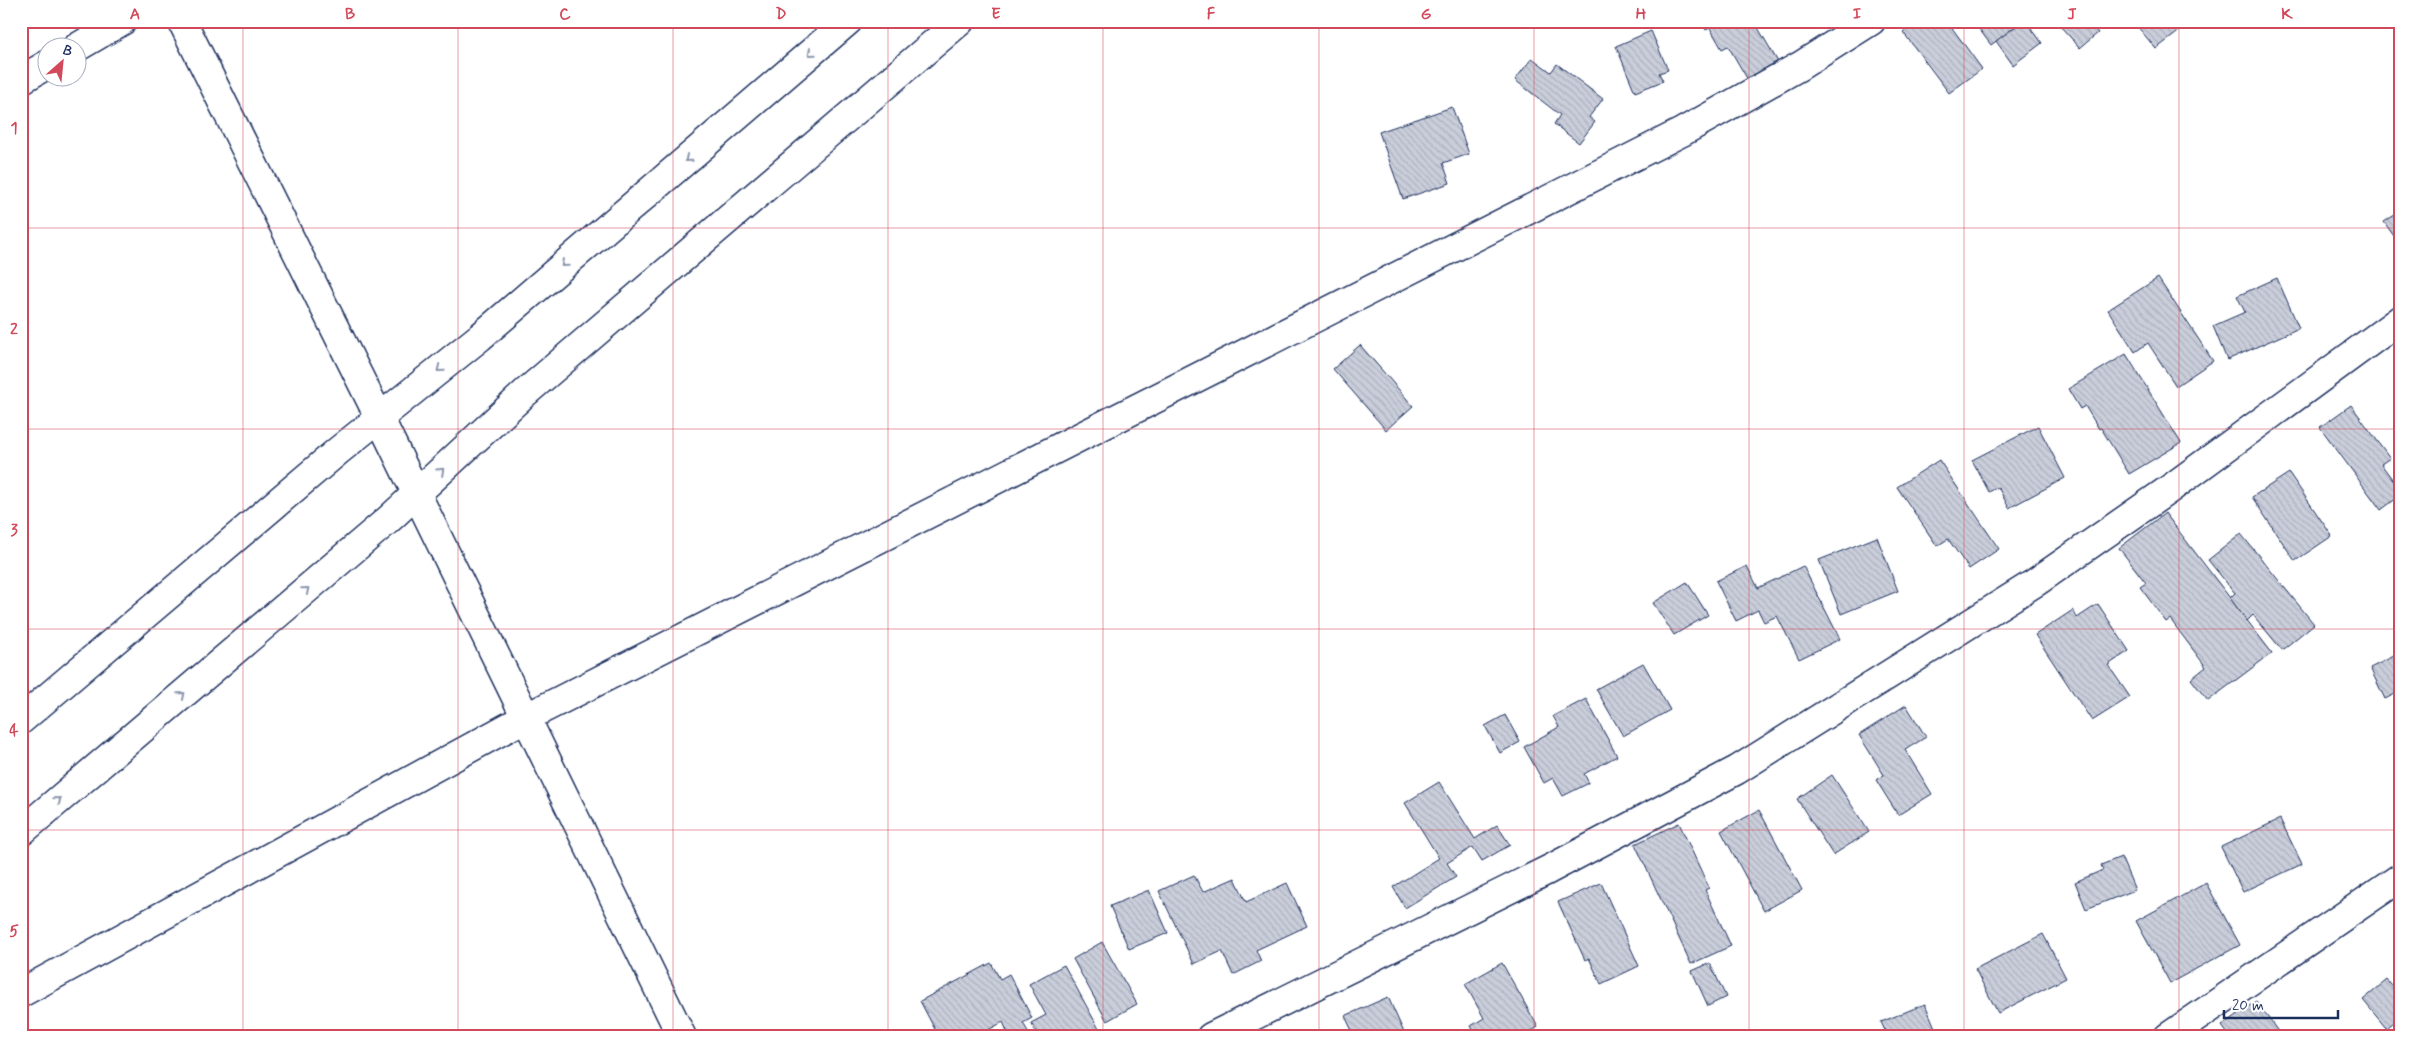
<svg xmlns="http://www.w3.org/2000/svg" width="2422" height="1058" font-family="Mynerve,sans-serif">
	<defs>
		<pattern id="building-back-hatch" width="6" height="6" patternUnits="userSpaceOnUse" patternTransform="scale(1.25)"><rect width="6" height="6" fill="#caceda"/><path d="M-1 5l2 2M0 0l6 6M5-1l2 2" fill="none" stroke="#adb1be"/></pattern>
	</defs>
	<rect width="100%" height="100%" fill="#fff"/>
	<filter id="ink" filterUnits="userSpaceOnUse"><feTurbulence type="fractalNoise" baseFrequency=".02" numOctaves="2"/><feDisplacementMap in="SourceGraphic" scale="10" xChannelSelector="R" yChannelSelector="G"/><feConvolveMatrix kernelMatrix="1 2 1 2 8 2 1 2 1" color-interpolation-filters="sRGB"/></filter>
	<g filter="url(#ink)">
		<g fill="url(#building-back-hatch)" stroke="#1b2f5e">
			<path d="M1701,21H1754L1778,62L1748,80L1728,46L1722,49L1710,28L1706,30Z"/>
			<path d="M1917,21H1947L1982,69L1949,93L1903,32Z"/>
			<path d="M1973,21H2023L1991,45Z"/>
			<path d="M2023,21H2026L2042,43L2013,65L1996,41Z"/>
			<path d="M2067,21H2088L2098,33L2080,48L2061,27Z"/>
			<path d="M2133,21H2175L2181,30L2156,49Z"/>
			<path d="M1651,31L1668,70L1659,73L1663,81L1635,92L1616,46Z"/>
			<path d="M1532,58L1551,72L1557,64L1603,99L1589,117L1595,122L1579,143L1554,124L1560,115L1515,80Z"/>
			<path d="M1452,107L1469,154L1443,163L1450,183L1403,199L1379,132Z"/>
			<path d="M2401,211V246L2384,222Z"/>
			<path d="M2158,278L2213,361L2176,386L2148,343L2135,352L2108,310Z"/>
			<path d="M2277,278L2299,328L2227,360L2213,326L2245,312L2237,296Z"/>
			<path d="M1360,345L1413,406L1386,430L1333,369Z"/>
			<path d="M2126,354L2181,443L2129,474L2101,428L2099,429L2085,406L2080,409L2068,389Z"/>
			<path d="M2351,405L2390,458L2381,464L2401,491V495L2381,510L2320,427Z"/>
			<path d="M2038,426L2065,478L2009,508L1998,487L1989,492L1972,460Z"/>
			<path d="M1939,460L1999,549L1969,569L1948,539L1937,546L1897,487Z"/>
			<path d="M2289,473L2332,536L2295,561L2252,497Z"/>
			<path d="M2165,513L2272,653L2208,701L2191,679L2206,667L2170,619L2166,622L2140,587L2146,583L2119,548Z"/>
			<path d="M2241,534L2314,624L2282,650L2253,615L2247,621L2230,598L2235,593L2208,560Z"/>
			<path d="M1877,537L1898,591L1841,614L1819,560Z"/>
			<path d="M1747,566L1758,588L1803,566L1840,639L1799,659L1777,616L1764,622L1758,610L1736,621L1716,581Z"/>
			<path d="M1687,582L1708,615L1674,635L1653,603Z"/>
			<path d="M2098,604L2129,651L2108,665L2130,697L2092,721L2035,635L2073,610L2077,618Z"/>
			<path d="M2398,654L2401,660V691L2385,699L2370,668Z"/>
			<path d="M1643,663L1670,710L1623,736L1596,689Z"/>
			<path d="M1586,699L1617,756L1584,774L1589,783L1563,796L1553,778L1544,783L1524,747L1559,727L1553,716Z"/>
			<path d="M1906,705L1926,737L1905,750L1932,794L1898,815L1876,780L1884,775L1859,735Z"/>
			<path d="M1505,715L1520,742L1500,753L1485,726Z"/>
			<path d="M1832,775L1869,832L1833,855L1797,799Z"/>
			<path d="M1439,782L1475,839L1497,825L1510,845L1482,861L1473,847L1447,863L1456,877L1405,908L1393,887L1439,858L1405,803Z"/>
			<path d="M1759,810L1802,890L1764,911L1721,831Z"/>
			<path d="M2280,819L2302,864L2243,892L2221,847Z"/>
			<path d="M1679,823L1709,888L1705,890L1731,946L1691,964L1635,844Z"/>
			<path d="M2121,857L2135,890L2086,909L2075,882L2103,870L2101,865Z"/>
			<path d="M1194,875L1203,892L1235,878L1246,902L1287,883L1307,926L1256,950L1261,961L1233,975L1222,951L1194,964L1159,891Z"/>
			<path d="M1601,883L1639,966L1601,984L1589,958L1585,960L1558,902Z"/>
			<path d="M2206,883L2240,945L2170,983L2136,921Z"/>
			<path d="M1149,890L1168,933L1129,949L1110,906Z"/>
			<path d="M2043,934L2066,978L1998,1013L1975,969Z"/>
			<path d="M1102,942L1137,1004L1107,1021L1073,959Z"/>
			<path d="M991,963L1000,979L1009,974L1032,1018L1023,1023L1031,1037H996L1007,1031L1003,1022L975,1037H939L920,1001Z"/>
			<path d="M1502,963L1538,1027L1522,1037H1477L1471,1026L1484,1018L1465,984Z"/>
			<path d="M1710,963L1726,997L1708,1006L1692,971Z"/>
			<path d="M1064,965L1099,1029L1085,1037H1039L1031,1023L1046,1015L1029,984Z"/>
			<path d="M2387,980L2401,997V1015L2386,1028L2363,1000Z"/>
			<path d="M1388,997L1406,1037H1355L1345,1016Z"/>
			<path d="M2256,1001L2282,1037H2230L2222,1026Z"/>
			<path d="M1925,1004L1939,1037H1888L1881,1022Z"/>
		</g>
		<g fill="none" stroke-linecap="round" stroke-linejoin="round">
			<g stroke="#1b2f5e" stroke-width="31">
				<g id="minor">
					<path d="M182,21L379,417L682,1037"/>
					<path d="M76,48L122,21"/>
					<path d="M21,80L48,64"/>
					<path d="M21,993L525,718L1682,132L1800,66L1871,21"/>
					<path d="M1211,1037L1548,870L1737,770L2036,582L2171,488L2401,319"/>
					<path d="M2168,1037L2401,877"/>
				</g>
			</g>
			<g stroke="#1b2f5e" stroke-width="31">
				<g id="major">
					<path d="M21,720L338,451L480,337L848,21"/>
					<path d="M21,832L388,520L525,393L960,21"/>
				</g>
			</g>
			<use href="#minor" stroke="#fff" stroke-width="28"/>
			<use href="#major" stroke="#fff" stroke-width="28"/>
		</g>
		<defs><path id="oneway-chevron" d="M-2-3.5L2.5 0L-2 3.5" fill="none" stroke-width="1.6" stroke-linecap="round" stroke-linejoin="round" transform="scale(1.25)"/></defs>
		<g stroke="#8d97ae">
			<use href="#oneway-chevron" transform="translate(811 53) rotate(139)"/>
			<use href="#oneway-chevron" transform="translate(688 159) rotate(139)"/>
			<use href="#oneway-chevron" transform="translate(564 264) rotate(139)"/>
			<use href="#oneway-chevron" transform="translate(440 369) rotate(141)"/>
			<use href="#oneway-chevron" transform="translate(441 471) rotate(-43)"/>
			<use href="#oneway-chevron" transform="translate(306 590) rotate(-40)"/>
			<use href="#oneway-chevron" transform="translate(182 695) rotate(-40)"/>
			<use href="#oneway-chevron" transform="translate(58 800) rotate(-40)"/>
		</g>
	</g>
	<path fill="none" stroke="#d1495b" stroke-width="1" stroke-opacity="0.55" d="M243,21V1037M458,21V1037M673,21V1037M888,21V1037M1103,21V1037M1319,21V1037M1534,21V1037M1749,21V1037M1964,21V1037M2179,21V1037M21,228H2401M21,429H2401M21,629H2401M21,830H2401"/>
	<rect width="2422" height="1058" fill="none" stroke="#fff" stroke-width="55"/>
	<g transform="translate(62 62) rotate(27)"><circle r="24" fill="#ffffff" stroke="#a4acbf"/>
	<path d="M0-4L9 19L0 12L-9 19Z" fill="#d1495b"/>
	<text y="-8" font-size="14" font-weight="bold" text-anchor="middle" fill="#1b2f5e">B</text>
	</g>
	<path d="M2224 1010v8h114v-8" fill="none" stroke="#1b2f5e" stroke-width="2.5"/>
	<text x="2232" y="1010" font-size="15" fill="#1b2f5e" stroke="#ffffff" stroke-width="4" paint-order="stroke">20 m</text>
	<rect x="28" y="28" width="2366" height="1002" fill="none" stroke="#d1495b" stroke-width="2"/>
	<g font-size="16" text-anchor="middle" font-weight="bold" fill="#d1495b">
		<text x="135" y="19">A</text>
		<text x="350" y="19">B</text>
		<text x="565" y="19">C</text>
		<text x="781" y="19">D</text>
		<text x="996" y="19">E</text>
		<text x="1211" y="19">F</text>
		<text x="1426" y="19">G</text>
		<text x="1641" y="19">H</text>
		<text x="1857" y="19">I</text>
		<text x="2072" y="19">J</text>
		<text x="2287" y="19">K</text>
		<text x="14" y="133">1</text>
		<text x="14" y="334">2</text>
		<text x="14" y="535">3</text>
		<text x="14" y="735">4</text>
		<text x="14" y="936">5</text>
	</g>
</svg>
